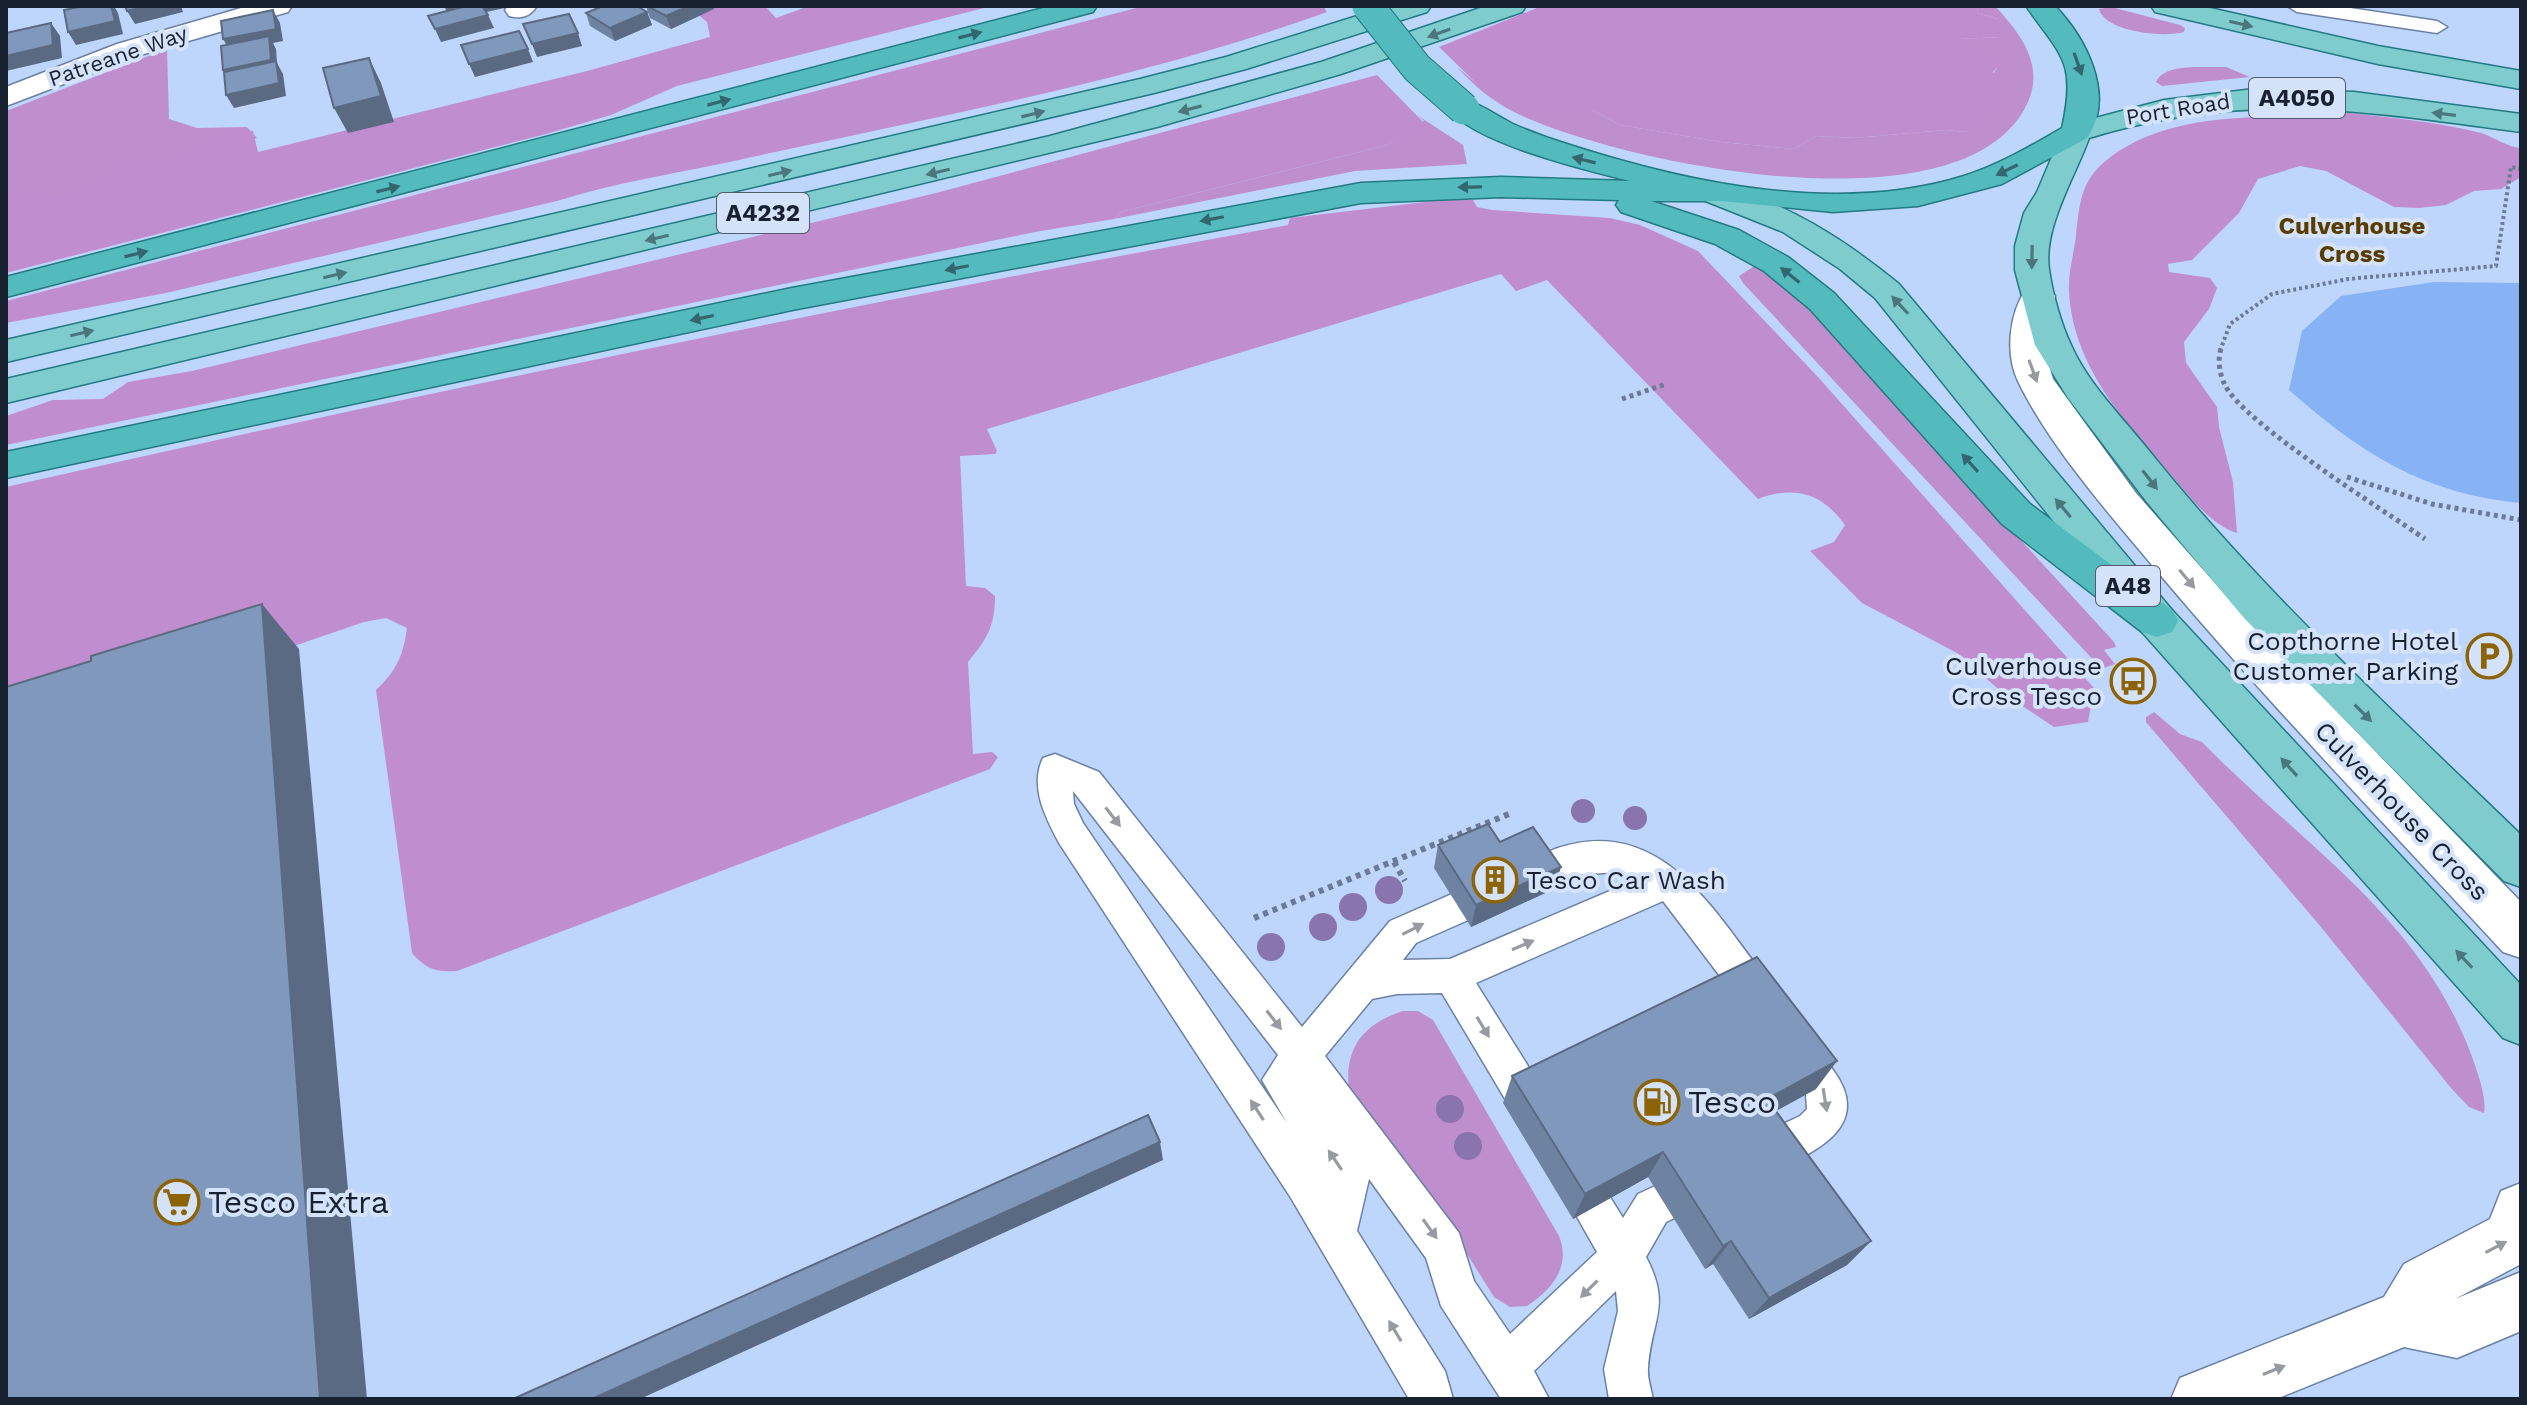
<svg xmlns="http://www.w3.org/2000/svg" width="2527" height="1405" font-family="'Work Sans',sans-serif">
	<rect width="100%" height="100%" fill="#bed6fc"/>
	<g fill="#bf8fcd">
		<path d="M1978,6H1995C2022,35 2047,68 2025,108C1958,234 1617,163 1514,112C1492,101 1473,85 1457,67L1476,83L1572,109L1592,110L1620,125L1721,142L1794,149L1816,136L1855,138L1945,130L1966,132C1991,107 1982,87 2000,63L1959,39L2001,37L1998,19L1977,13Z"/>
		<path d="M2111,7L2180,25L2185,28L2184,32C2164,38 2105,32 2099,9Z"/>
		<path d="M167,49L169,119L197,128L247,127L257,138L6,219V111Z"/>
		<path d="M2226,67L2250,77L2162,86L2156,82C2164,62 2207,68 2226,67Z"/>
		<path d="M1417,115L1463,145L1467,164L1355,171L1114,219L1121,212L1383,146L1400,139L1424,121Z"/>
		<path d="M1759,263L1782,279L2114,642L2116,647L2104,650L2115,664L2104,668L2097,664L1743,283L1739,276Z"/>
		<path d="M2154,712L2180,734L2202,742C2301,844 2418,914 2471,1054C2477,1071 2487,1097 2484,1113L2469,1107L2451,1088L2321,927L2146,722V717Z"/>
		<path d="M1403,1011H1418L1433,1020L1559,1236C1571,1266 1553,1289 1527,1306L1510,1307L1494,1297L1455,1235L1349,1090C1344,1048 1363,1024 1403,1011Z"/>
	</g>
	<g fill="#c08ece">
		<path d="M688,6H765L776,18L809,6H992L677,86L611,115L546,134L6,273V194C26,189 45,199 66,195C96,190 97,178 119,166C134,158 151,162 167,159C200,152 216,131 253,131L258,152L587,71L710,37L707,22Z"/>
		<path d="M1144,6H1323L1327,12C1142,79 944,115 752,157C686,172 620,181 557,201L166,293L6,323V301Z"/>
		<path d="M1542,6H1978L1977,13L1998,19L2005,26L2001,37L1960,39L2001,63L1993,72L2003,85L1998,102L1982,116L1981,127L1966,132L1945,130L1855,138L1816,136L1794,149L1721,142L1620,125L1592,110H1546L1521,105L1476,83L1439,47Z"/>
		<path d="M1377,75L1429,128L1383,146L1121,212L1114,219L1035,232L6,445V416L53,400L103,399L128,382L192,371L936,193Z"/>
		<path d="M2334,111C2383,117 2433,121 2481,133C2495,137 2506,147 2521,148V177L2501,189L2474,191L2446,205L2419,208L2394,207L2326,171L2300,166L2258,179L2239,213L2192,260L2168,264L2169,272L2210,278L2217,288L2209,309L2184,342L2186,363L2217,407L2219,427L2233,482L2237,533C2210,525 2187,493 2169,473C2123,420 2072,364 2069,290C2068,273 2074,253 2076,236C2079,208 2080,184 2102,164C2145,126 2207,118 2263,117C2295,117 2300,124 2334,111Z"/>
		<path d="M1442,200H1473L1477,207L1492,210L1610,218L1640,225L1698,251L1818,377L2094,688L2088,722L2054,727L2003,693L1957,653L1862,603L1810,551L1834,542L1845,525C1822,493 1795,485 1758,499L1547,280L1516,291L1501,274L987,429L997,451L995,454L960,456L966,586L985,588L995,596C995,626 987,639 968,662L973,754L992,752L998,757L990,769L457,971C436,972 427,970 412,953L376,690C397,670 403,656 407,628L386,618L364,622L6,745V487C432,391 858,303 1288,225L1290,218Z"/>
	</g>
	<path fill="#87b2f3" d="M2434,282L2521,283V503C2424,494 2360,453 2289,390L2302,331L2341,296Z"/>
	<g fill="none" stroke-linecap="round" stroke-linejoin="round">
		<g stroke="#6b81a3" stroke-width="3">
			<g id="service">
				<path d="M2287,6H2337L2437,21L2447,27L2437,33L2297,12Z"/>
				<path d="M1055,754L1099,772L1302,1027L1390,921L1555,849C1664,811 1717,917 1774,989L1780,1001L1774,1013L1761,1018L1748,1013L1663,901L1476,983L1548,1098L1554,1111L1548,1124L1534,1130L1520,1124L1442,993L1397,994L1372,999L1325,1056L1459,1233L1474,1281L1510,1334L1597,1252L1551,1171L1557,1157L1571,1151L1585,1157L1623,1218L1638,1194L1703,1164L1717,1170L1723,1184L1717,1198L1666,1222L1646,1257C1672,1306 1651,1320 1648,1368C1647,1377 1651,1389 1653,1399H1609L1604,1369L1618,1311L1616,1291L1534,1371L1549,1399H1501L1441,1306L1426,1258L1369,1179L1357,1231L1445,1371L1453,1399H1409L1291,1198L1059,843C1046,818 1029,787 1043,758ZM1073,791L1278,1055L1262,1080L1287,1123L1083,823L1074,804ZM1620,872L1638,879L1450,959L1403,960L1416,943L1570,875Z"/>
				<path d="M1795,1030C1814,1037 1822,1054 1833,1070C1879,1132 1801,1159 1755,1178L1741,1172L1735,1158L1741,1144L1800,1116L1807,1109L1806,1095L1776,1048L1782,1035Z"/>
			</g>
		</g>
		<g stroke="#6b81a3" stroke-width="3">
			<g id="minor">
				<path d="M248,6H292L288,12L137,56L6,106V87L117,44Z"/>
				<path d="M508,6H537C529,17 522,19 509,16L505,10Z"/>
				<path d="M2038,285L2050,289L2055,296L2044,348L2053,379L2136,493L2235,606L2521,902V958L2503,952C2387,826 2267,702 2157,571C2111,516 2049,446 2018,381C2005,354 2009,314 2026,289Z"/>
				<path d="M2521,1183V1264L2455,1299L2521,1272V1331L2457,1358L2404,1347L2276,1399H2171L2180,1378L2384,1297L2404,1264L2490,1219L2501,1191Z"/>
			</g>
		</g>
		<g stroke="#227a82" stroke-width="3">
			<g id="primary">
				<path d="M1389,6H1431L1427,12L1246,69L1154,93L6,362V340L1140,79L1226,57Z"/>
				<path d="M1486,6H1526L1522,12L1341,74L1157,127L6,403V379L1050,136L1321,62Z"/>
				<path d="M2151,6H2201L2378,46L2521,71V89L2378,64L2155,12Z"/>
				<path d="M2254,89L2354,92L2521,114V132C2362,111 2248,90 2089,138C2075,177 2043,228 2049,269C2052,292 2061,324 2071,345C2088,384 2124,419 2150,452C2262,591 2393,711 2521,835V887L2504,881L2244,618L2146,501L2068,398L2035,345L2015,270V246L2024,213L2037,192L2065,126L2164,100Z"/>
				<path d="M1714,183C1784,201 1844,239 1899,284L2172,610L2521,985V1045L2503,1038L2142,632L1875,298L1840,269L1783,232L1703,200L1698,193L1703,186Z"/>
			</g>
		</g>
		<g stroke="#227a82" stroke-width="3">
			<g id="trunk">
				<path d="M1051,6H1097L1093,12L6,297V277Z"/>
				<path d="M2026,6H2055C2086,38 2116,96 2087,138L2002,184L1918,206L1833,212L1721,201H1651L1739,230L1788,257L1834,293L2030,504L2172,610L2178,621L2172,632L2157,637L2142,632L2002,524L1810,309L1764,271L1715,244L1621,212L1616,205L1619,200L1501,197L1361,203L792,310L6,478V452L792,288L1361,183L1501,177L1630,181C1589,171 1473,143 1449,109L1453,103L1464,100C1482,104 1497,116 1513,124C1531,132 1550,139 1570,145C1691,184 1839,215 1964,176C1999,165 2031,146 2062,128C2077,61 2061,56 2026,6Z"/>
			</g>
		</g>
		<path stroke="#6b7b95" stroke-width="4" stroke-dasharray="3 3" stroke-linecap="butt" d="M2220,351L2230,324L2272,294L2348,279L2496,266L2511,167L2521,169"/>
		<g stroke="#6b7b95" stroke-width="5" stroke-dasharray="4 4" stroke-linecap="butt">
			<path d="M2221,349C2217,359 2220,376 2225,385C2242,422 2385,511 2425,539"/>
			<path d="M1622,399L1666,384"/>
			<path d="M2347,477L2432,504L2521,520"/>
		</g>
		<g stroke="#6b7b95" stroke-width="6" stroke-dasharray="5 5" stroke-linecap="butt">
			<path d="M1394,862L1405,881"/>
			<path d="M1254,918L1509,814"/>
		</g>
		<use href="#service" fill="#fff" fill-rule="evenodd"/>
		<use href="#minor" fill="#fff" fill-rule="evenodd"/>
		<use href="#primary" fill="#7eccce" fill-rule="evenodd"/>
		<use href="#trunk" fill="#53bbbe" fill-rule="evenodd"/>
		<g stroke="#227a82" stroke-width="33" stroke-linecap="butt">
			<path id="trunk-bridge" d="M1368,6L1417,68L1464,109"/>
		</g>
		<use href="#trunk-bridge" stroke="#53bbbe" stroke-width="31"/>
	</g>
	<g fill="#8a74ae">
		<circle cx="1583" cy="811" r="12"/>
		<circle cx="1635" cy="818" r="12"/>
		<circle cx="1389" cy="890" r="14"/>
		<circle cx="1353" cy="907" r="14"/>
		<circle cx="1323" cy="927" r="14"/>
		<circle cx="1271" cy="947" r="14"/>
		<circle cx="1450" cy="1109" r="14"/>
		<circle cx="1468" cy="1146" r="14"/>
	</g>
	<g fill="#6e83a1">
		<path d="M646,6H713L714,9L671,29L650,18Z"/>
		<path d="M647,12L652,25L615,41L590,26L586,13Z"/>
		<path d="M1500,842L1554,889L1471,927L1434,868L1438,845Z"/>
		<path d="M1512,1076L1816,1089L1776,1111L1871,1241L1847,1265L1749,1319L1713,1264L1705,1269L1648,1177L1573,1219L1503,1103Z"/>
	</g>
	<g fill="#5a6a83">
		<path d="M111,6H114L118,13L123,34L76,45L68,32Z"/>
		<path d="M148,6H181L183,12L135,24L127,11Z"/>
		<path d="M453,6H509V7L451,20L445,8Z"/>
		<path d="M689,6H713L714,9L671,29L666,16Z"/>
		<path d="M273,10L280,23L283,41L273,43L276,49L277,63L283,74L286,96L234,108L226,95L231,82L223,70L231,52L223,39Z"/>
		<path d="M647,12L652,25L615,41L610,28Z"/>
		<path d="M488,15L494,28L441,42L435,29Z"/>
		<path d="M51,23L60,36L62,58L6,71V56Z"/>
		<path d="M578,33L582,46L537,57L532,44Z"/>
		<path d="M528,49L533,62L475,77L469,64Z"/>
		<path d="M369,58L381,83L394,122L348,133L334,108Z"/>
		<path d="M262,604L299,649L367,1399H320Z"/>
		<path d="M1561,867L1554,889L1471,927L1476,905Z"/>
		<path d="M1837,1061L1816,1089L1748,1126L1767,1099Z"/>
		<path d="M1160,1142L1163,1160L640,1399H592Z"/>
		<path d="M1663,1152L1648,1177L1573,1219L1585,1194Z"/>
		<path d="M1731,1241L1713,1264L1705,1269L1723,1246Z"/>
		<path d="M1871,1241L1847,1265L1749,1319L1769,1298Z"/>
	</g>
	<g fill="#8098bb" stroke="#5a6a83" stroke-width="2">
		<path d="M84,6H111L115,21L68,32L64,10Z"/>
		<path d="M125,6H148L127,11Z"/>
		<path d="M466,6H482L488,15L435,29L428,16Z"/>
		<path d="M603,6H637L647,12L610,28L586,13Z"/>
		<path d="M647,6H689L666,16Z"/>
		<path d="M273,10L276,29L223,39L221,21Z"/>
		<path d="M569,14L578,33L532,44L523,24Z"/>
		<path d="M51,23L53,45L6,56V33Z"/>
		<path d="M519,31L528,49L469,64L461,45Z"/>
		<path d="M269,36L271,60L223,70L221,46Z"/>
		<path d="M369,58L381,96L334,108L323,68Z"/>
		<path d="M276,61L279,83L226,95L224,72Z"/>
		<path d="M262,604L320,1399H6V687L91,661V656Z"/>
		<path d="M1488,824L1500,842L1533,827L1561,867L1476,905L1438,845Z"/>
		<path d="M1757,957L1837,1061L1767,1099L1871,1241L1769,1298L1731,1241L1723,1246L1663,1152L1585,1194L1512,1076Z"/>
		<path d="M1148,1115L1160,1142L592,1399H513Z"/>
	</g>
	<defs><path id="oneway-solid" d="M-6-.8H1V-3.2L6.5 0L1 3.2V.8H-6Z" transform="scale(2)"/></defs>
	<g fill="#4b767e">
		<use href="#oneway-solid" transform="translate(2241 24) rotate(13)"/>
		<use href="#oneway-solid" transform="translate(1439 33) rotate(160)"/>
		<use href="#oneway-solid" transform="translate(1190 109) rotate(165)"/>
		<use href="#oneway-solid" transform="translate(1033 114) rotate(-14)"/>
		<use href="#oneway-solid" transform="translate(2444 114) rotate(-173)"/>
		<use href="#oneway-solid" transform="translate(938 172) rotate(167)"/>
		<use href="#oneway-solid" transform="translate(780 173) rotate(-13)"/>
		<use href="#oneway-solid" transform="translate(657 238) rotate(167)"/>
		<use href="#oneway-solid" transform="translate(2032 257) rotate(91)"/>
		<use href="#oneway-solid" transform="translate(335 275) rotate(-13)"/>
		<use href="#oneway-solid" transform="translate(1900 305) rotate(-133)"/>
		<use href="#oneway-solid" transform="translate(82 333) rotate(-13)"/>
		<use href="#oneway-solid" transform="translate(2150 480) rotate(52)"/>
		<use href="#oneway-solid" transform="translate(2063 508) rotate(-130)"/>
		<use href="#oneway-solid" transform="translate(2363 713) rotate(45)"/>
		<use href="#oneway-solid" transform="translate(2289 767) rotate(-132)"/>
		<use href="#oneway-solid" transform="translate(2464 959) rotate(-133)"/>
	</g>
	<g fill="#33666f">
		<use href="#oneway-solid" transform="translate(970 35) rotate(-14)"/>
		<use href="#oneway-solid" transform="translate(2078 64) rotate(71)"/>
		<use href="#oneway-solid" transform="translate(719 102) rotate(-15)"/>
		<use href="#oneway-solid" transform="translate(1584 160) rotate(-166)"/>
		<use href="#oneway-solid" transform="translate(2007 170) rotate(154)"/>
		<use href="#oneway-solid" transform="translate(1470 187) rotate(179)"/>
		<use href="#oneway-solid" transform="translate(388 189) rotate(-14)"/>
		<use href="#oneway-solid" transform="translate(1212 219) rotate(169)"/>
		<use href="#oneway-solid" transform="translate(136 254) rotate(-14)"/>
		<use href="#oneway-solid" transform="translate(957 268) rotate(169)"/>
		<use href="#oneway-solid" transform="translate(1790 275) rotate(-142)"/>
		<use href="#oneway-solid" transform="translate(702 318) rotate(168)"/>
		<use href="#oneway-solid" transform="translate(1970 463) rotate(-132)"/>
	</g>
	<g fill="#979ba1">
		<use href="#oneway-solid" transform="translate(2033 371) rotate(70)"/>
		<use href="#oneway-solid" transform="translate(2187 579) rotate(50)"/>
		<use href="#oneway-solid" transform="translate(1113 817) rotate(52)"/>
		<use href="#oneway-solid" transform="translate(1413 929) rotate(-27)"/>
		<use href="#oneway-solid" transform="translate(1523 945) rotate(-23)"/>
		<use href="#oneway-solid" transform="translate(1274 1020) rotate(52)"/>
		<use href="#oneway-solid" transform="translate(1483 1027) rotate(59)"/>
		<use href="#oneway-solid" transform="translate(1825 1100) rotate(81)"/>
		<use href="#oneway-solid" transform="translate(1257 1110) rotate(-123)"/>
		<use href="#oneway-solid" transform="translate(1335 1160) rotate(-124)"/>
		<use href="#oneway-solid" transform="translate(1430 1229) rotate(54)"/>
		<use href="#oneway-solid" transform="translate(2496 1247) rotate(-28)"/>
		<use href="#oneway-solid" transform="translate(1589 1289) rotate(135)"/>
		<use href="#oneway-solid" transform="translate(1395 1331) rotate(-121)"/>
		<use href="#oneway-solid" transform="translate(2274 1370) rotate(-22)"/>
	</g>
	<defs>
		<g id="parking-ring" transform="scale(2.3)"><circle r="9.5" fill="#d4e3fa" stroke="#8d6307" stroke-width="1.5"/><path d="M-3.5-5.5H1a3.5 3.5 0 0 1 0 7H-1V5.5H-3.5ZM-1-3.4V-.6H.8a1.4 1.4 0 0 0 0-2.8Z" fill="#8d6307"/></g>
		<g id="bus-ring" transform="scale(2.3)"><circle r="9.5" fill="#d4e3fa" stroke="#8d6307" stroke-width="1.5"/><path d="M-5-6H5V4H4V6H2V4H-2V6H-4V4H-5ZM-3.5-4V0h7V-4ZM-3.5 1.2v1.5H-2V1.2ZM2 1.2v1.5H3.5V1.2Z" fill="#8d6307"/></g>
		<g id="building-ring" transform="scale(2.3)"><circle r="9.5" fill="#d4e3fa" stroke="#8d6307" stroke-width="1.5"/><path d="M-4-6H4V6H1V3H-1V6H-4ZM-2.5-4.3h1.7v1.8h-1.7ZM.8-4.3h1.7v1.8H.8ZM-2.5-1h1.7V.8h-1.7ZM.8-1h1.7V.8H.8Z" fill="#8d6307"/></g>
		<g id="fuel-ring" transform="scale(2.3)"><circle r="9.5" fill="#d4e3fa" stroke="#8d6307" stroke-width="1.5"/><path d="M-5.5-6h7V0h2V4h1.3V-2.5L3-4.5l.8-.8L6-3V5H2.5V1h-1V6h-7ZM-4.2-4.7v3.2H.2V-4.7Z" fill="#8d6307"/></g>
		<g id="supermarket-ring" transform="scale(2.3)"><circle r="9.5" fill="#d4e3fa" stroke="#8d6307" stroke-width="1.5"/><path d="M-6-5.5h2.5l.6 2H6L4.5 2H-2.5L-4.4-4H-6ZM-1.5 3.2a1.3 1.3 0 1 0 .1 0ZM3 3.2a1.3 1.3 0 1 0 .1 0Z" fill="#8d6307"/></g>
	</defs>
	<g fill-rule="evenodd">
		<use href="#parking-ring" x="2489" y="656"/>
		<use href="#bus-ring" x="2133" y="681"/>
		<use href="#building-ring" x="1495" y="880"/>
		<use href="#fuel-ring" x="1657" y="1102"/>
		<use href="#supermarket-ring" x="177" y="1202"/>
	</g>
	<g text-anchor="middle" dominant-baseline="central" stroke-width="8" stroke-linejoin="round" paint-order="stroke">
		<g font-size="22" fill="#18212f" stroke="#d4e3fa">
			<text transform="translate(118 56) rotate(-19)">Patreane Way</text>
			<text transform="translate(2178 109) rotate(-9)">Port Road</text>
		</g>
		<g fill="#d4e3fa" stroke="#505b6c" stroke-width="2">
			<rect x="2249" y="78" width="96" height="40" rx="6"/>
			<rect x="717" y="193" width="92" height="40" rx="6"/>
			<rect x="2096" y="566" width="64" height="40" rx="6"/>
		</g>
		<g font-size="24" font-weight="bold" fill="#18212f">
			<text x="2297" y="98">A4050</text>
			<text x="763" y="213">A4232</text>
			<text x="2128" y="586">A48</text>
		</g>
		<g font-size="24" font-weight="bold" fill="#593c00" stroke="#d4e3fa">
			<text x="2352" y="226">Culverhouse<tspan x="2352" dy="28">Cross</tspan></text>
		</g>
		<g font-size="26" fill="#18212f" stroke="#d4e3fa" text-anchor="end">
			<text x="2458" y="641">Copthorne Hotel<tspan x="2458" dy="30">Customer Parking</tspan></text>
			<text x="2102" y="666">Culverhouse<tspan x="2102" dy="30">Cross Tesco</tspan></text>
			<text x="1526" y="880" text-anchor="start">Tesco Car Wash</text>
		</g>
		<g font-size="26" fill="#18212f" stroke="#d4e3fa">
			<text transform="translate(2402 811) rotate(46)">Culverhouse Cross</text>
		</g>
		<g font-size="32" fill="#18212f" stroke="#d4e3fa" text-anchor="start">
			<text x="1688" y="1102">Tesco</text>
			<text x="208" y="1202">Tesco Extra</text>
		</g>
	</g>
	<rect width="2527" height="1405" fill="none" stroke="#18212f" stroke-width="16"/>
</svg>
